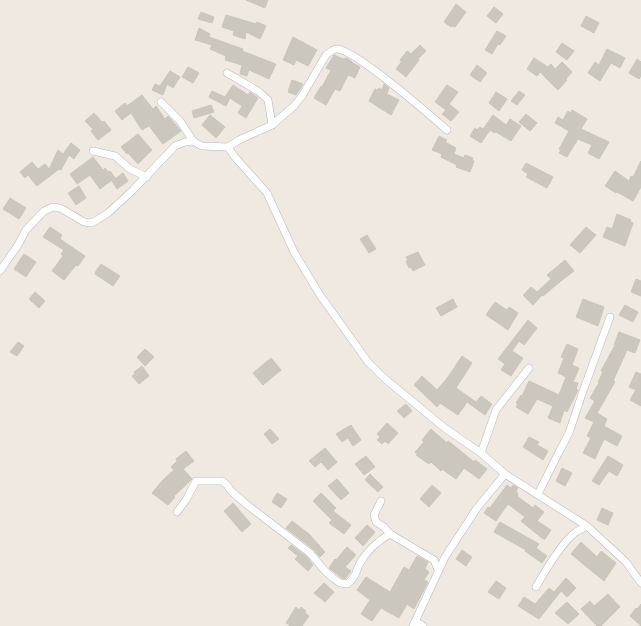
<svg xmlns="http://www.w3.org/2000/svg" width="641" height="626" font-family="'DM Sans',sans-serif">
	<rect width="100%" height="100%" fill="#efe9e1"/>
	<g fill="#cbc7bf" stroke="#cbc5ba">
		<path d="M246,0H268L265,8Z"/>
		<path d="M456,4L466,12L455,27L452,26L451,27L444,22Z"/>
		<path d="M494,7L503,14L496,23L487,16Z"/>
		<path d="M201,12L214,17L212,23L198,19Z"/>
		<path d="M226,15L256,24L257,22L266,26L260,39L246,32L245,39L233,35L234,31L222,27Z"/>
		<path d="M586,16L599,23L594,33L581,26Z"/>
		<path d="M199,28L210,34L209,37L243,49L242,51L276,64L269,79L249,70L247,76L240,74L242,65L225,60L226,56L210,49L212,45L195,40Z"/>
		<path d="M497,31L506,36L500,45L498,44L492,54L485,50Z"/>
		<path d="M293,37L317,50L308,66L296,60L294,65L283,60Z"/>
		<path d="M562,43L574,51L567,60L556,52Z"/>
		<path d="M420,45L426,51L418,59L419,60L406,77L396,69L402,61L400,60L407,51L411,54Z"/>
		<path d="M607,49L625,58L620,68L611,63L600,81L588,73L595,62L599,65Z"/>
		<path d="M334,55L343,59L347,58L352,62L353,63L360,67L355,78L348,75L340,91L335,89L326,105L314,98L321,86L322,87L331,70L326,68Z"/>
		<path d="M534,58L548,67L551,64L555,69L562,62L572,72L566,79L567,80L558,90L540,72L537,76L527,69Z"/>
		<path d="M637,59L641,62V76L639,79L629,73Z"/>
		<path d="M477,65L487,73L480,82L470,75Z"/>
		<path d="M188,67L199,73L193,83L182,77Z"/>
		<path d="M170,71L180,77L173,88L167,84L163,95L152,90L155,84L160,86Z"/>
		<path d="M292,80L303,84L296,95L288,92Z"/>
		<path d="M384,84L389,88L387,94L399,100L391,115L369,101L375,89L378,90L379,88L382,90Z"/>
		<path d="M233,85L248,95L250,92L258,98L246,118L238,113L242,106L230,98L226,106L209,97L212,91L225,97Z"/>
		<path d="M447,85L458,92L449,104L459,112L451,121L442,114L446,110L435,102Z"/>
		<path d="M519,91L525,95L517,105L511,101Z"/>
		<path d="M496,92L507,99L499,111L489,103Z"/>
		<path d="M142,95L153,109L156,106L165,119L168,116L181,131L163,144L149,126L142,130L131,113L122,120L115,111L125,103L127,106Z"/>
		<path d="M211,105L214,112L194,118L192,111Z"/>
		<path d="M572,110L587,119L581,129L609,142L599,159L588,153L592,145L578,139L567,157L559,153L561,150L559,149L569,131L555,123L558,117L563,120L568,111L571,113Z"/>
		<path d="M94,113L102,122L104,121L111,130L98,140L91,131L93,129L85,121Z"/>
		<path d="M526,114L537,123L530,131L519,122Z"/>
		<path d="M210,115L225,127L216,138L202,125Z"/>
		<path d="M493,115L506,125L510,119L521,126L511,141L496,132L495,133L490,130L481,143L470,136L475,128L477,130L480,127L483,129Z"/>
		<path d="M138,134L152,150L138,164L128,153L127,154L121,147Z"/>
		<path d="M439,136L447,140L445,142L456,148L454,154L464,158L465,155L473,158L472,160L474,161L470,172L456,167L457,165L441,157L442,154L432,150Z"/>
		<path d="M71,143L80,150L74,159L69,155L61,170L59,169L37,186L28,175L25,178L20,172L32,162L38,169L45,164L49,169L58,150L63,154Z"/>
		<path d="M93,157L103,170L105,168L108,172L110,171L115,178L100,189L90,175L77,184L70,174Z"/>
		<path d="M641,161V187L633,201L617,192L616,193L605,186L615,171L629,181L631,176L633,177Z"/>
		<path d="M526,163L553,177L547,188L526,177L528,174L522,170Z"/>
		<path d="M123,173L128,181L117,189L112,181Z"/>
		<path d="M79,186L86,198L76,205L68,193Z"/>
		<path d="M10,198L26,208L19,219L3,209Z"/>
		<path d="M617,214L631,220L630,222L633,223L625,246L603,237L607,227L612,229Z"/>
		<path d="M50,227L62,235L60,239L85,256L78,266L76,265L64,280L52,271L63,256L61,254L64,250L43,237Z"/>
		<path d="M586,227L596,235L580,253L570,245Z"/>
		<path d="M367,235L376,249L369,253L360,239Z"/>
		<path d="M418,252L425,265L413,271L411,267L409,268L406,261L408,260L406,257Z"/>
		<path d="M24,254L36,262L26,277L14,269Z"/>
		<path d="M565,260L574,271L556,285L543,296L542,295L533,305L523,295L531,287L537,292L551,279L547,275Z"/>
		<path d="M101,264L120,276L113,286L95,274L96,271Z"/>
		<path d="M636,279L641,281V296L631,292Z"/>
		<path d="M35,292L45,301L39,308L29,299Z"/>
		<path d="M453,299L457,307L441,316L436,308Z"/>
		<path d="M583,299L604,307L598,326L576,317Z"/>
		<path d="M495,302L507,310L509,307L518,313L508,330L486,315Z"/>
		<path d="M625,305L638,312L633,322L619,315Z"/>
		<path d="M528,320L537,328L524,345L519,341L512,351L523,358L511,376L501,370L505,364L498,359Z"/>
		<path d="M619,332L640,340L635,353L627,350L613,381L615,382L597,413L607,419L604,426L622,436L617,446L604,439L595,459L583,453L591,438L587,436L594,422L585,418L595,401L590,398L599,383L598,382L603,372L601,371L615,345H614Z"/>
		<path d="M18,342L24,346L17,356L10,352Z"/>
		<path d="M567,344L578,349L572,365L579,368L573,382L578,383L576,389L578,390L567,412L564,410L560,423L548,418L553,406L537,399L528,414L516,407L518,404L516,403L521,395L522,396L529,381L559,395L566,377L558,373L564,358L561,357Z"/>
		<path d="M145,349L154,357L145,366L137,357Z"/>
		<path d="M462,356L472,363L456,388L476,402L481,396L492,404L485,415L467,402L458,415L440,403L437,407L414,385L422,376L437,390L448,377Z"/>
		<path d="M271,358L281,370L263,385L253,373Z"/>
		<path d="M142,366L149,376L139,384L132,376L135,374L134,372Z"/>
		<path d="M636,372L641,374V406L630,400L636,390L629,387Z"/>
		<path d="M406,404L412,411L404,418L397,411Z"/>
		<path d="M387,423L398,433L388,444L385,441L382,444L377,440L380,437L377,434Z"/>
		<path d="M351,425L361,440L353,446L348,438L342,442L336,434Z"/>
		<path d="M270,429L279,439L272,444L264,434Z"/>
		<path d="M431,429L447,443L448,441L462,452L474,462L475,460L487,469L479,479L464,468L456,479L442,469L441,471L431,462L429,464L416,455L418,454L415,452L424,442L422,440Z"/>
		<path d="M529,437L539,442L537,445L548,451L543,460L523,447Z"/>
		<path d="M325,448L337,462L328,470L321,462L315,467L309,461Z"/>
		<path d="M186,451L194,461L183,469L192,479L174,496L175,497L168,505L152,493L163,480L174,470L171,467L177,461L176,459Z"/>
		<path d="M366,456L375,467L364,475L355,464Z"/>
		<path d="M608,456L623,465L617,476L609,471L599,485L592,481Z"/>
		<path d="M562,468L572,473L565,486L556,481Z"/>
		<path d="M370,474L383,487L378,492L365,480Z"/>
		<path d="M337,479L349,493L341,500L328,486Z"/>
		<path d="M432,485L441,493L429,507L420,499Z"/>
		<path d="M507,485L511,488L513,485L518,488L516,491L518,494L517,496L533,508L535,505L544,512L537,521L551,530L545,539H543L521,521L525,517L508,504L496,521L484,513L488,507L490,508Z"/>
		<path d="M277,493L287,499L281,508L272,502Z"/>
		<path d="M321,493L336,508L333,511L351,525L344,534L329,523L332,520L313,501Z"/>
		<path d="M233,503L251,524L242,532L224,511Z"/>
		<path d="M602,508L613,513L608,525L597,520Z"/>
		<path d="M292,521L309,534L325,552L320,557L313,549L286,528Z"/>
		<path d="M500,522L539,544L536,548L547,556L542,563L525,551L526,550L494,532Z"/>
		<path d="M367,525L375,532L363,546L355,538Z"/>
		<path d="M581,542L597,557L601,551L616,563L604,581L571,554Z"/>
		<path d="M291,545L307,557L313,565L308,571L295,559L298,556L288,548Z"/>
		<path d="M347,547L356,555L345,567L351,571L345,579L342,578L329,568L335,559L336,560Z"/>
		<path d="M462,550L472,557L466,566L456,559Z"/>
		<path d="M417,556L428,562L425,569L429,572L424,580L428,582L414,609L407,604L399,618L381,608L372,621L361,614L370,600L357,590L366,577L390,592L404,567L409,570Z"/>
		<path d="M566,578L576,588L567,597L561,591L539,619L518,606L524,597L535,604L549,588L554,592Z"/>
		<path d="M496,581L506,588L499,599L488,592Z"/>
		<path d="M324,583L334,592L325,602L314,593Z"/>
		<path d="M608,594L620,607L601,626H597L581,609L590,601L594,606Z"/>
		<path d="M567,602L579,614L568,624L555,613Z"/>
		<path d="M641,604V626L630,616L636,608L637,609Z"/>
		<path d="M296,607L299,610L301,607L306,611L305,613L309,616L302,626H291L286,623Z"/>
	</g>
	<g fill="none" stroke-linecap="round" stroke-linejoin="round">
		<g stroke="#b4b7c1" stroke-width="8">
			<g id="minor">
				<path d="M227,73L258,91L268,100L272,125"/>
				<path d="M161,102L180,121L193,141L202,146L228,147L239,140L272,125L294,106L302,96L326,55C329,53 333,49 337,49C354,49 431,116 447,130"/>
				<path d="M228,147L234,156L267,193L294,252L320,295L368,362L384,378L446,429L481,453L505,474L587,526L626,562L641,583"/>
				<path d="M93,151L115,156L130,169L147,177"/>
				<path d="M0,271L18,245L26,230L44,211L53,207L60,208L84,222L91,223L97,220L108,213L133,190L175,146L185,142L193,141"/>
				<path d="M481,453L496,410L529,368"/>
				<path d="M538,494L559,452L569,433L582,394L610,317"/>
				<path d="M381,501L374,515L376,522L384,527L390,534L434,560L438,570"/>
				<path d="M177,512L186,500L196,481H222L227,485L231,491L246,504L310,553L325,571L333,578L340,583L347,584C357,576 355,573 360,563C367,551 379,540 390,534"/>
				<path d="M536,587C545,571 562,542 576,532C579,530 583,528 587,526"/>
				<path d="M415,621L423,626"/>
				<path d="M413,626L445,557L477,508L505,474"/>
			</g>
		</g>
		<use href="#minor" stroke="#fff" stroke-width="7"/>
	</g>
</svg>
